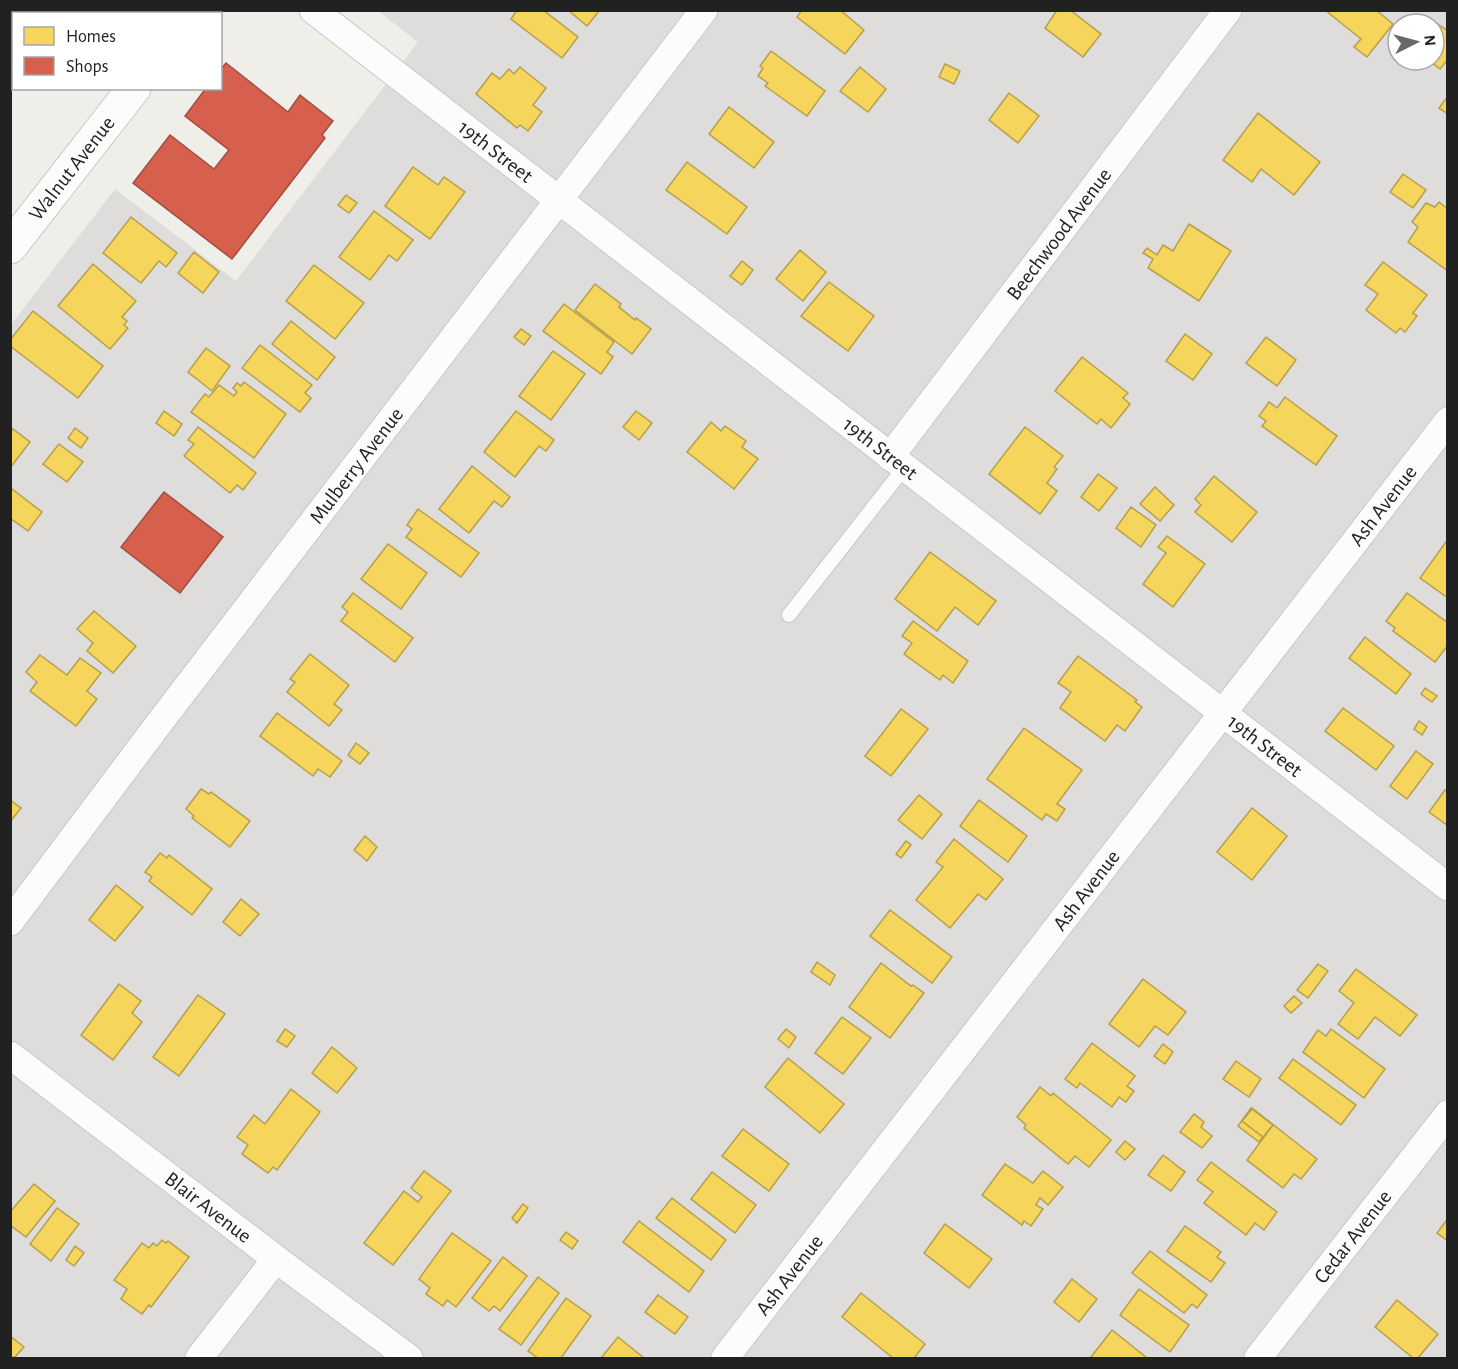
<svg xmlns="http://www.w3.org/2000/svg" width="1458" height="1369" font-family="'Alegreya Sans',sans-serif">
	<rect width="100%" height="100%" fill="#efeee9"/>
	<path fill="#dedddb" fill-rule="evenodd" d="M378,11H1447V1358H11L10,326L115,189L236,281L418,42ZM1398,24H1434V60H1398Z"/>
	<g fill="#f6d55c" stroke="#b69f4a" stroke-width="1.5">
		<path d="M517,10H543L578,37L562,58L511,19Z"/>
		<path d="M568,10H600L587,26Z"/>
		<path d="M802,10H840L864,30L845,54L797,17Z"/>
		<path d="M1057,10H1070L1101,34L1083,57L1045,28Z"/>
		<path d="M1325,10H1376L1393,24L1367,57L1354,47L1361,39Z"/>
		<path d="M1436,23L1448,31V59L1440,69L1428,60H1434V26Z"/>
		<path d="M771,51L825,91L807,116L765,86L768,83L758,76L763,68L760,66Z"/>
		<path d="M945,64L960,71L954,84L939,77Z"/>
		<path d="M520,67L546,88L533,105L542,112L528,131L520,125L517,128L476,94L492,73L500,79L509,69L514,74Z"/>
		<path d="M860,67L886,89L868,112L840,91Z"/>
		<path d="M1009,93L1039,116L1018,143L989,120Z"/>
		<path d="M1448,96V114L1439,108Z"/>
		<path d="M729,107L774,142L754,168L709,134Z"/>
		<path d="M1258,113L1320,162L1294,195L1261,169L1252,182L1223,160Z"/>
		<path d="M687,162L747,207L727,234L666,190Z"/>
		<path d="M413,167L438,185L444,177L465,192L430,239L385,206Z"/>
		<path d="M1403,174L1426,190L1413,208L1390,192Z"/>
		<path d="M346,195L357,203L349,213L338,205Z"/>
		<path d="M1439,202L1448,209V271L1408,242L1418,227L1412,222L1426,203L1435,207Z"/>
		<path d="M374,211L413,240L397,261L389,255L370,280L339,257Z"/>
		<path d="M131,217L177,253L166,267L159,261L141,283L103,253Z"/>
		<path d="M1189,224L1231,251L1199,301L1148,268L1153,259L1143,253L1147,248L1157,255L1163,245L1173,251Z"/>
		<path d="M800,250L826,272L803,301L776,279Z"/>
		<path d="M194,252L219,272L203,293L178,273Z"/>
		<path d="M742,261L753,270L742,285L730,276Z"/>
		<path d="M1383,262L1427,295L1413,313L1417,316L1405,332L1400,328L1396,333L1366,310L1378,294L1365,285Z"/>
		<path d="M93,264L136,301L122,317L127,321L124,325L128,328L110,349L58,306Z"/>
		<path d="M314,265L364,303L335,339L286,301Z"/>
		<path d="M829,282L874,316L848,351L801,316Z"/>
		<path d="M595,284L621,304L619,307L635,320L636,318L651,329L632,354L575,310Z"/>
		<path d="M564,304L614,342L607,352L613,357L601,374L543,331Z"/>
		<path d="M33,311L103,366L78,398L10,346V340Z"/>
		<path d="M291,321L335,357L317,380L272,344Z"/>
		<path d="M521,329L531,336L524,345L514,337Z"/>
		<path d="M1185,334L1212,354L1193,380L1166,361Z"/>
		<path d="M1266,337L1296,360L1277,386L1246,363Z"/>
		<path d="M260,345L312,385L305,393L311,398L300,412L242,368Z"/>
		<path d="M206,348L230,366L212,391L188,372Z"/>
		<path d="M553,351L585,374L551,420L519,396Z"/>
		<path d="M1082,357L1128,393L1123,398L1130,404L1111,428L1101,419L1097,424L1055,391Z"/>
		<path d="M244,382L286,414L254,458L191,412L205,394L209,397L219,385L234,396L237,392L233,388L237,383L241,386Z"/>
		<path d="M1285,397L1337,436L1316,465L1262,426L1266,421L1259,416L1269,402L1277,408Z"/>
		<path d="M164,411L182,424L174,436L156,423Z"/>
		<path d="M516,411L554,440L546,451L539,446L515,477L484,452Z"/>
		<path d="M636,411L652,423L639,440L623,427Z"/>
		<path d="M711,422L721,431L725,426L746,441L742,447L758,459L734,489L687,452Z"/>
		<path d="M198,427L256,473L243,490L237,485L230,493L184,456L194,444L188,440Z"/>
		<path d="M1025,427L1063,456L1054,467L1057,469L1047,483L1057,491L1040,514L989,474Z"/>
		<path d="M75,428L88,438L81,448L68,438Z"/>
		<path d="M13,429L30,442L10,468V433Z"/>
		<path d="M59,444L83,462L67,482L43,464Z"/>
		<path d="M472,466L510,497L502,507L494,501L469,533L439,509Z"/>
		<path d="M1098,474L1117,488L1099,511L1081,497Z"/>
		<path d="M1214,476L1257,512L1232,542L1195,512L1201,505L1195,499Z"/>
		<path d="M1155,487L1174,505L1160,521L1140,504Z"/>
		<path d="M12,489L42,512L28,531L10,518V491Z"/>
		<path d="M1131,507L1156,525L1141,547L1116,528Z"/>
		<path d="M418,509L479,553L461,577L406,537L412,529L407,525Z"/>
		<path d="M1167,536L1205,564L1173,607L1143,584L1166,553L1158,547Z"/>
		<path d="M1448,539V598L1420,578Z"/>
		<path d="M388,544L427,573L401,609L361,579Z"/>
		<path d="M930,552L996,601L978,625L955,607L937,631L895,599Z"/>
		<path d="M353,593L413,638L395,662L341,621L348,612L342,607Z"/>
		<path d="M1407,593L1448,623V645L1435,662L1393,631L1395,628L1386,621Z"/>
		<path d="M94,611L136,646L113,673L87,651L93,643L77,629Z"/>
		<path d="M913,621L968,661L953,683L943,675L940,680L904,654L912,643L902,636Z"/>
		<path d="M1365,637L1411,674L1396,694L1349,658Z"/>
		<path d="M310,654L349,685L334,704L342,710L329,726L287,692L295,682L290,679Z"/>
		<path d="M40,655L67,675L80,658L101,673L87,691L97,699L76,726L30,691L37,682L26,672Z"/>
		<path d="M1078,656L1137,700L1135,702L1142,707L1125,731L1117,725L1105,741L1060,708L1071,692L1058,683Z"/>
		<path d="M1425,688L1437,696L1432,702L1421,694Z"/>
		<path d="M1343,708L1394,746L1376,770L1325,731Z"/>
		<path d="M901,709L928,729L891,776L865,756Z"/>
		<path d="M277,713L342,761L330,777L318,769L313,776L260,736Z"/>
		<path d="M1419,721L1427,727L1422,735L1414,729Z"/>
		<path d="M1024,728L1082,770L1057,804L1065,809L1057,821L1046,814L1042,820L987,779Z"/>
		<path d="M356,743L369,753L360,764L348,755Z"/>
		<path d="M1416,751L1433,764L1407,799L1390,786Z"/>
		<path d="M201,789L209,794L211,792L250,821L230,847L192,818L194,816L186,809Z"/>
		<path d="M1445,790L1448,791L1447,825L1429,812Z"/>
		<path d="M919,795L942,814L922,839L898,820Z"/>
		<path d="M10,800L21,808L10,822Z"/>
		<path d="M979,800L1027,836L1008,862L960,826Z"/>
		<path d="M1252,808L1287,836L1252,880L1217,852Z"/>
		<path d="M365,836L377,847L367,861L354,850Z"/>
		<path d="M954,839L1003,879L986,900L978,894L950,928L916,900L943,867L936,862Z"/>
		<path d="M906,841L911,845L901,858L896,854Z"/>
		<path d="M160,853L167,858L169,855L212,889L192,915L149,881L152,877L145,872Z"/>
		<path d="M116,885L143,907L115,941L89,920Z"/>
		<path d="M241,899L259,914L240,936L223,922Z"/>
		<path d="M890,910L952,957L932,983L870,936Z"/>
		<path d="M817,962L835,975L830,985L811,972Z"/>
		<path d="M881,963L911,986L913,985L924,993L890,1038L849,1007Z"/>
		<path d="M1318,964L1328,971L1308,998L1297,990Z"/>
		<path d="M1356,969L1417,1015L1400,1036L1375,1017L1358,1039L1338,1024L1354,1003L1339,991Z"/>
		<path d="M1143,979L1186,1012L1168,1035L1155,1026L1139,1047L1109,1024Z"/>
		<path d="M119,984L141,1001L132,1013L142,1022L113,1060L81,1035Z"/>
		<path d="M198,995L225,1014L179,1076L153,1057Z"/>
		<path d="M1294,996L1302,1003L1291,1013L1284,1006Z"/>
		<path d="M842,1017L871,1038L843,1074L815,1053Z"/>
		<path d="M285,1029L295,1036L287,1047L277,1041Z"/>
		<path d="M786,1029L796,1037L789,1048L778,1039Z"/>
		<path d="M1331,1029L1385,1069L1364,1098L1303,1052L1318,1030L1326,1036Z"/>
		<path d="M1092,1043L1135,1076L1127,1086L1134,1091L1126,1102L1119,1097L1112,1107L1080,1083L1077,1088L1065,1079Z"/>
		<path d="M1163,1044L1173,1052L1165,1064L1154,1056Z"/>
		<path d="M332,1047L357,1068L337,1093L312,1073Z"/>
		<path d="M788,1058L844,1104L820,1133L765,1087Z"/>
		<path d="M1293,1059L1356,1105L1341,1125L1279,1078Z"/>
		<path d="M1236,1061L1261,1079L1249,1097L1223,1079Z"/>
		<path d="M1040,1087L1051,1096L1053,1093L1111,1140L1089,1167L1075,1156L1068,1164L1024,1128L1026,1125L1017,1117Z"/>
		<path d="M291,1089L320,1112L277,1170L273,1167L268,1173L242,1154L248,1145L237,1137L254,1115L265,1124Z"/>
		<path d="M1251,1108L1252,1109L1242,1121L1263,1137L1259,1142L1238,1126Z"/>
		<path d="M1252,1108L1317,1159L1301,1179L1294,1174L1283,1188L1247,1160L1273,1125Z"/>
		<path d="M1252,1109L1273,1125L1263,1137L1242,1121Z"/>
		<path d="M1194,1114L1204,1122L1201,1127L1212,1136L1202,1148L1180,1132Z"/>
		<path d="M743,1129L789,1164L769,1191L722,1156Z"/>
		<path d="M1125,1141L1135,1149L1125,1160L1116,1152Z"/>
		<path d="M1163,1155L1185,1172L1171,1191L1148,1175Z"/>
		<path d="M1211,1162L1277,1212L1264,1230L1255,1223L1246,1235L1204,1203L1213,1192L1197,1180Z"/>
		<path d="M1005,1164L1033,1183L1043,1171L1063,1187L1048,1205L1040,1198L1036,1205L1043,1209L1031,1226L1024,1221L1022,1225L982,1195Z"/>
		<path d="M424,1171L451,1191L393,1265L364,1243L404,1191L418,1202L422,1197L411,1188Z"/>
		<path d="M712,1172L756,1205L735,1233L691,1199Z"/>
		<path d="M34,1184L55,1201L26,1237L10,1225V1212Z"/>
		<path d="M672,1198L726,1240L711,1260L656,1218Z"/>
		<path d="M523,1204L528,1208L517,1223L512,1218Z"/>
		<path d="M57,1208L79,1224L51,1261L30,1244Z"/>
		<path d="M1448,1218V1241L1437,1233Z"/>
		<path d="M639,1221L704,1271L689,1292L623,1242Z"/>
		<path d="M945,1224L992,1259L969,1288L924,1253Z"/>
		<path d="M1185,1226L1221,1252L1217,1257L1225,1263L1211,1282L1167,1251Z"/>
		<path d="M566,1232L578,1241L572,1249L560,1240Z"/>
		<path d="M452,1233L491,1261L456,1307L447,1300L443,1306L426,1294L430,1288L419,1279Z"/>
		<path d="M162,1240L166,1243L168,1241L189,1257L151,1307L149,1305L142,1314L121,1299L127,1289L114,1280L142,1243L149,1248L153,1243L157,1246Z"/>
		<path d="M75,1246L84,1253L74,1266L66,1260Z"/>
		<path d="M1150,1251L1207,1295L1197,1308L1192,1304L1184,1313L1132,1273Z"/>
		<path d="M503,1257L527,1276L500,1311L494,1306L489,1311L472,1298Z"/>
		<path d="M538,1277L559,1293L521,1345L499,1329Z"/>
		<path d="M1072,1279L1097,1299L1079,1322L1054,1302Z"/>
		<path d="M1139,1289L1189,1325L1170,1352L1120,1315Z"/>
		<path d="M861,1293L925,1344L914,1358H893L842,1317Z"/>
		<path d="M658,1295L688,1317L675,1334L645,1312Z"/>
		<path d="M566,1298L591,1316L561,1358H538L528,1351Z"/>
		<path d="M1397,1300L1438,1334L1418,1358H1413L1375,1327Z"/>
		<path d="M1112,1330L1147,1358H1092L1091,1357Z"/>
		<path d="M10,1336L24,1347L14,1358L10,1355Z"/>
		<path d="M618,1337L644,1358H601Z"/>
	</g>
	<g fill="#d6604d" stroke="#a04d40" stroke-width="1.5">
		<path d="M226,63L288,112L300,95L333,121L322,135L325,138L232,259L133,183L170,135L214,169L229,150L185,116L206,88H220V70Z"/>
		<path d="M164,492L223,537L180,593L121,547Z"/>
	</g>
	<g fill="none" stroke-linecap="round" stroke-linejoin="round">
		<g stroke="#c8c8c5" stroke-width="16">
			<path id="service" d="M789,615L904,468"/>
		</g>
		<g stroke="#c8c8c5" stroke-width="29">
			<g id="minor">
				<path id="s1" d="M313,10L1448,887"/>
				<path id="s2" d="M890,457L1228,10"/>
				<path id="s3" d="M10,922L157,726L704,10"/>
				<path id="s4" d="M10,1055L276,1259L409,1358"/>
				<path d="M199,1358L276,1259"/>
				<path id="s5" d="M725,1358L1448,421"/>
				<path id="s6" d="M1258,1358L1448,1114"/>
			</g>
		</g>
		<g stroke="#c8c8c5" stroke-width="35">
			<g id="tertiary">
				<path d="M192,14L194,10"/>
				<path id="s7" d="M10,247L134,88"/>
			</g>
		</g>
		<use href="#service" stroke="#fdfcfc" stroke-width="14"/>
		<use href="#minor" stroke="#fdfcfc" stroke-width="27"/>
		<use href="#tertiary" stroke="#fdfcfc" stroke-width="33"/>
	</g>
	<g text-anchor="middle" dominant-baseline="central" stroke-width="6" stroke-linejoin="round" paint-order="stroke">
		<g font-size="21" fill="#212121" stroke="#fff">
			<text stroke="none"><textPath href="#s1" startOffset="231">19th Street</textPath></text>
			<text stroke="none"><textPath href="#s7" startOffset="100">Walnut Avenue</textPath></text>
			<text stroke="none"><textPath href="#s2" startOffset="280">Beechwood Avenue</textPath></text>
			<text stroke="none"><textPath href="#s1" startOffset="717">19th Street</textPath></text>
			<text stroke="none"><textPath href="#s3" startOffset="573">Mulberry Avenue</textPath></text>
			<text stroke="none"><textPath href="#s5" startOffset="1077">Ash Avenue</textPath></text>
			<text stroke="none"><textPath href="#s1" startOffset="1203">19th Street</textPath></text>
			<text stroke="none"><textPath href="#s5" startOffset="591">Ash Avenue</textPath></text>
			<text stroke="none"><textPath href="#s4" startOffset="250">Blair Avenue</textPath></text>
			<text stroke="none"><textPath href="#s6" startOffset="154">Cedar Avenue</textPath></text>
			<text stroke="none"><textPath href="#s5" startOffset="105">Ash Avenue</textPath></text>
		</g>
	</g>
	<rect width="1458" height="1369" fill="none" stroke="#212121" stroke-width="24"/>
	<rect x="12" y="12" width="210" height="78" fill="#ffffff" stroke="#a6a6a6" stroke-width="1.5"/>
	<rect x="24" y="27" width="30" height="18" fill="#f6d55c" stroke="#a6a6a6" stroke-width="1.5"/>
	<text x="66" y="42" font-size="18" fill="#212121">Homes</text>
	<rect x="24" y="57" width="30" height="18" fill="#d6604d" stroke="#a6a6a6" stroke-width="1.5"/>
	<text x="66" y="72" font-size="18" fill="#212121">Shops</text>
	<g transform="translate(1416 42) rotate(84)"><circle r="28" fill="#ffffff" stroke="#a6a6a6" stroke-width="1.5"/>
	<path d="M0-4.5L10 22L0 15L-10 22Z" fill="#696967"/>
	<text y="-9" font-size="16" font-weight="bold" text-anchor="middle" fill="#212121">N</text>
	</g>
</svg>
